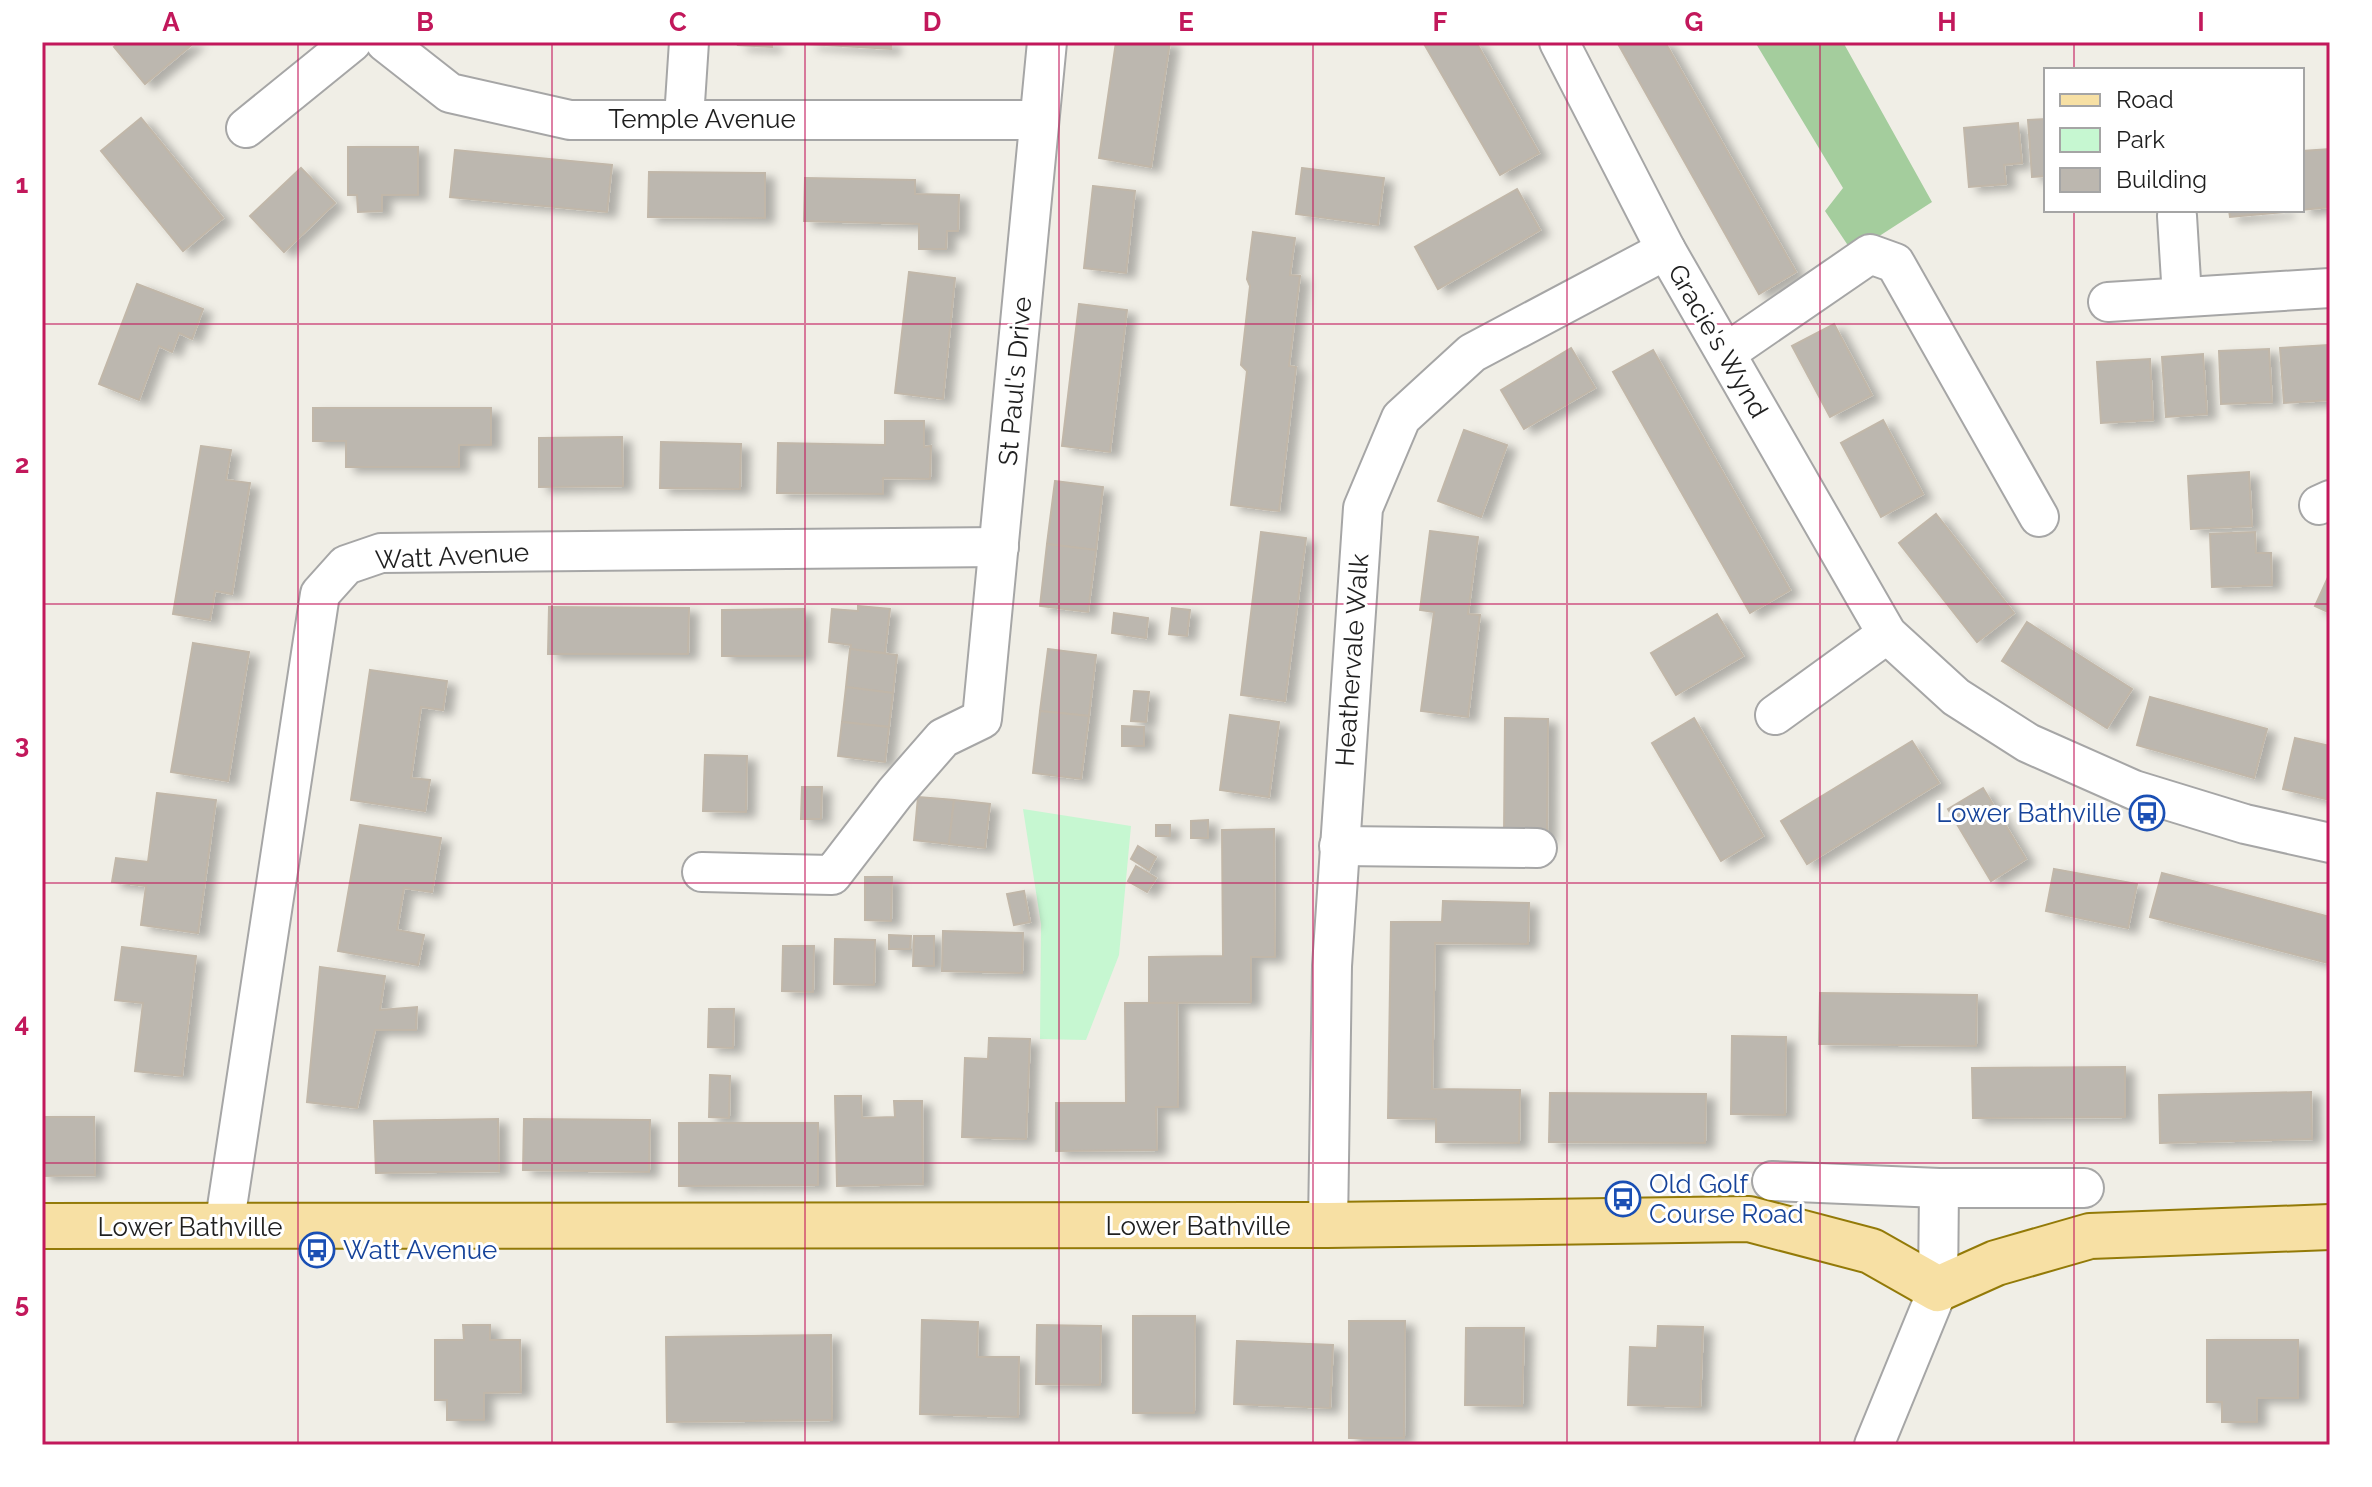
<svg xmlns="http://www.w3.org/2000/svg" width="2372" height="1487" font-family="Raleway,sans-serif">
	<defs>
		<filter id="shadow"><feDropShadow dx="9" dy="5" stdDeviation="4" flood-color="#0004"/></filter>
	</defs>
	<rect width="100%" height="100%" fill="#f0eee6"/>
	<path fill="#a4cd9d" d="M1755,42H1843L1932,202L1853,253L1825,211L1843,188Z"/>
	<path fill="#c6f7d1" d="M1023,809L1131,826L1119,955L1086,1040L1040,1039L1041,924Z"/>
	<g fill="#bcb7af" stroke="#c1b7a9" stroke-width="2" filter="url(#shadow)">
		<path d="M120,42H195L145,84L114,47Z"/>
		<path d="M739,42H772V47L738,45Z"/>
		<path d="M809,42H891V49L809,44Z"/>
		<path d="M1116,42H1170L1151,167L1099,158Z"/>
		<path d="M1423,42H1476L1539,153L1500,175Z"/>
		<path d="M1617,42H1665L1796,272L1759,294Z"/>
		<path d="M141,118L223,218L183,251L101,151Z"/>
		<path d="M2046,119V176L2032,177L2028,120Z"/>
		<path d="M2018,123L2022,163L2004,165L2006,184L1969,187L1964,128Z"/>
		<path d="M348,147H418V195H382V211L358,212L357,195H348Z"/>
		<path d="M2330,149V207L2302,210V151Z"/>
		<path d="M455,150L612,165L607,212L450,197Z"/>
		<path d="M301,168L335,203L284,252L250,216Z"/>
		<path d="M1302,168L1384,178L1378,225L1296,214Z"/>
		<path d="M649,172L765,173V218L648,217Z"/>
		<path d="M805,178L915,180V194L959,195L958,231H947L946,249H919V224L804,221Z"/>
		<path d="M1093,186L1135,191L1126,273L1084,268Z"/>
		<path d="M1517,189L1540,230L1438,289L1415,247Z"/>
		<path d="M2229,210H2285L2286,212L2230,217Z"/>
		<path d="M1253,232L1295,238L1290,275L1300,276L1289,366L1296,367L1279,511L1231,505L1247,371L1241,365L1250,286L1247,279Z"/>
		<path d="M909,272L955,278L943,399L895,393Z"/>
		<path d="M137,284L203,309L192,339L179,333L172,352L159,346L139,400L99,384Z"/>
		<path d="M1079,304L1127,310L1110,452L1062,446Z"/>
		<path d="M1834,324L1872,395L1830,417L1792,346Z"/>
		<path d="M2328,345L2330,400L2284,403L2280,348Z"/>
		<path d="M1571,348L1595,388L1524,429L1501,390Z"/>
		<path d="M2269,349L2272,402L2221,404L2219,351Z"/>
		<path d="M1653,350L1790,590L1750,613L1613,372Z"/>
		<path d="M2203,354L2207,414L2166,417L2162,357Z"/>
		<path d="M2150,359L2153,420L2101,423L2097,362Z"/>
		<path d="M313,408H491V445H459V467H346V441H313Z"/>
		<path d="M1883,420L1923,494L1881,517L1841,443Z"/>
		<path d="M885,421H924V447L931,446L930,479L883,478V494L777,493L778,443L885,445Z"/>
		<path d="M1464,430L1507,445L1481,517L1438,501Z"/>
		<path d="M622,437L623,486L539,487V438Z"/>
		<path d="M661,442L741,444L740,489L660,488Z"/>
		<path d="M201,446L231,450L226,480L250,483L232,594L215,591L210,620L173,614Z"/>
		<path d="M2249,472L2252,526L2191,529L2188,476Z"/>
		<path d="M1055,481L1103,487L1096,550L1047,544Z"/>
		<path d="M1936,514L2014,613L1977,642L1899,543Z"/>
		<path d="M1430,531L1478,537L1468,614L1480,615L1468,717L1421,711L1434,612L1420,610Z"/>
		<path d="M1261,532L1306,538L1285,701L1241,695Z"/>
		<path d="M2255,532L2256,553H2271L2272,585L2212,587L2210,534Z"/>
		<path d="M1047,544L1096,550L1088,612L1040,606Z"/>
		<path d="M2330,573V613L2315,606Z"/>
		<path d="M858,606L890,609L885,653L850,649L851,645L829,642L832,609L858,611Z"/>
		<path d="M549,607L689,608L688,654H548Z"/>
		<path d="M1172,608L1190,610L1187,636L1169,634Z"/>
		<path d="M804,609V656H722V610Z"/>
		<path d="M1114,613L1148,618L1146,638L1112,633Z"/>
		<path d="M1717,614L1743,656L1676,695L1651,653Z"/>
		<path d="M2027,622L2132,689L2107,728L2002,661Z"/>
		<path d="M193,643L249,652L228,781L171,772Z"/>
		<path d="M850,649L897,655L893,693L846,687Z"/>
		<path d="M1048,649L1096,655L1089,716L1040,711Z"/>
		<path d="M370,670L447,681L443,710L421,707L411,778L430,780L425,811L351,800Z"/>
		<path d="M846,687L893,693L889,727L842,722Z"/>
		<path d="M1134,691L1149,692L1146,722L1131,721Z"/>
		<path d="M2150,697L2267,729L2254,778L2137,745Z"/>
		<path d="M1040,711L1089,716L1081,779L1033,773Z"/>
		<path d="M1230,715L1279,722L1269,797L1220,790Z"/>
		<path d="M1505,718L1548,719L1547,838L1504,837Z"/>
		<path d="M1694,718L1763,836L1721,861L1652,743Z"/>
		<path d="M842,722L889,727L885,762L838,756Z"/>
		<path d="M1122,726L1144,727V746H1122Z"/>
		<path d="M2295,738L2330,746V800L2283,789Z"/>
		<path d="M1912,741L1939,783L1807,864L1781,821Z"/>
		<path d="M705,755L747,756L746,812L703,811Z"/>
		<path d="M802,787H822L821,819H801Z"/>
		<path d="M1983,788L2026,859L1991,881L1948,809Z"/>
		<path d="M157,793L216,800L198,933L141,925L146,886L112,882L116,858L148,862Z"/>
		<path d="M918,797L954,800L949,844L914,840Z"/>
		<path d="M954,800L990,804L985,848L949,844Z"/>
		<path d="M1208,820V838H1191V821Z"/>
		<path d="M360,825L441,838L432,892L404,888L397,930L424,935L418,965L338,951Z"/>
		<rect x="1156" y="825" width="14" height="11"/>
		<path d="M1274,829L1275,957H1251V1002L1149,1003V957L1223,956L1222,830Z"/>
		<path d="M1138,846L1156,857L1149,870L1131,859Z"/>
		<path d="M1136,866L1156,878L1147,892L1128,881Z"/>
		<path d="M2054,869L2137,884L2128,928L2046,911Z"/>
		<path d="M2162,873L2330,917L2328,963L2150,917Z"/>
		<path d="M865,877H892L891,921L865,920Z"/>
		<path d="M1024,891L1030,922L1014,925L1007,894Z"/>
		<path d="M1443,901L1529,903L1528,944L1435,943L1432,1089L1520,1090L1519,1143L1436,1142V1119L1388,1118L1391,922H1442Z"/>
		<path d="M943,931L1023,933L1022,973L942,971Z"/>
		<path d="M889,935L911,936L910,949H889Z"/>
		<path d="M914,936H934V966H913Z"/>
		<path d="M835,939L875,940L874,985L834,984Z"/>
		<path d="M783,946H814L813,992L782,991Z"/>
		<path d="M122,947L196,956L182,1076L135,1071L143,1003L115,1000Z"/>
		<path d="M320,967L385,976L380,1010L417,1007L416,1030H375L357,1108L307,1102Z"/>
		<path d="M1820,993L1977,995L1976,1046L1819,1044Z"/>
		<path d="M1125,1003H1177L1178,1107H1156L1157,1150L1056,1151V1103H1126Z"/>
		<path d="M709,1009H734L733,1048L708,1047Z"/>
		<path d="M1732,1036L1786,1037L1785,1115L1731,1114Z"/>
		<path d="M989,1038L1030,1039L1026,1139L962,1137L965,1058L988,1059Z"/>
		<path d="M2125,1067V1117L1973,1118L1972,1068Z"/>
		<path d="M710,1075L730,1076L729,1118L709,1117Z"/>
		<path d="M2311,1092L2312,1139L2160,1143L2159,1095Z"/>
		<path d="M1550,1093L1706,1094L1705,1143L1549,1142Z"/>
		<path d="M835,1096H861L862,1118L895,1117L894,1101H922L923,1184L837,1186Z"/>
		<path d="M42,1117H94L95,1175L42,1176Z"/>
		<path d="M498,1119L499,1171L376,1173L374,1121Z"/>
		<path d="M524,1119L650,1120L649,1172L523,1170Z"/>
		<path d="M679,1123H818V1185L679,1186Z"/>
		<path d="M1133,1316H1195L1194,1413H1133Z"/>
		<path d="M922,1320L978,1322L977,1357H1019L1018,1417L920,1414Z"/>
		<path d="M1349,1321H1405L1404,1438H1349Z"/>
		<path d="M463,1325H490V1340H520L521,1392L484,1393V1420H447V1400H435V1340H464Z"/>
		<path d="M1037,1325L1101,1326L1100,1385L1036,1384Z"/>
		<path d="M1658,1326L1703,1327L1700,1407L1628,1405L1630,1347L1657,1348Z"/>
		<path d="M1466,1328H1524L1522,1406L1465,1405Z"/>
		<path d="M831,1335L832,1420L667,1422L666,1337Z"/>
		<path d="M2207,1340H2298V1398H2257V1422H2222V1402H2207Z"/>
		<path d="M1237,1341L1333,1345L1330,1408L1234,1404Z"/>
	</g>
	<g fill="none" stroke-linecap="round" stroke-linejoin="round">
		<g stroke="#a6a6a6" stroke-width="42">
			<g id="minor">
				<path d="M385,42L450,93L570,120H1039"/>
				<path d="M1559,42L1666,250L1887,634L1956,697L2028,743L2134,790L2245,824L2330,843"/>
				<path d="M684,118L689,42"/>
				<path d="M246,128L352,42"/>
				<path d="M2177,216L2182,297"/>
				<path d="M2108,302L2330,288"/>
				<path d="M1726,353L1870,254L1895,263L2039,517"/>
				<path d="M2319,505L2330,500"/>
				<path d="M1775,715L1887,634"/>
				<path d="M1339,846L1537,848"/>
				<path d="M702,872L832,875L895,793L943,738L982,719L1047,42"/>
				<path d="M1772,1181L1939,1188H2084"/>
				<path d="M1328,1225L1332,966L1363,508L1401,418L1472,353L1666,250"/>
				<path d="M224,1227L320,594L346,565L381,553L999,547"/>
				<path d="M1874,1445L1938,1289L1939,1188"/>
			</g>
		</g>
		<g stroke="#937a08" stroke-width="48">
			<path id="major" d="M42,1226L1328,1225L1749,1219L1871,1251L1938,1289L1996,1263L2090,1236L2330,1227"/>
		</g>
		<use href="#minor" stroke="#fff" stroke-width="38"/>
		<use href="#major" stroke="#f7e0a4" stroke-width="44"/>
	</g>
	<path fill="none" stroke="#c2185b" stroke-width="2" stroke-opacity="0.55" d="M298,42V1445M552,42V1445M805,42V1445M1059,42V1445M1313,42V1445M1567,42V1445M1820,42V1445M2074,42V70M2074,210V1445M42,324H2330M42,604H2330M42,883H2330M42,1163H2330"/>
	<defs>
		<g id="bus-ring" transform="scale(1.8)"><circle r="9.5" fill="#fff" stroke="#1a4fb4" stroke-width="1.5"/><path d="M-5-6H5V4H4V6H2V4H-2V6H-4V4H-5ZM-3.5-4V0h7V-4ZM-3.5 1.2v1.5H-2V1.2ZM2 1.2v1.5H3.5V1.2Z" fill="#1a4fb4"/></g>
	</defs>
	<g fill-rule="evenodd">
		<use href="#bus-ring" x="2147" y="813"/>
		<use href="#bus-ring" x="1623" y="1199"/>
		<use href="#bus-ring" x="317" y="1250"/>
	</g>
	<g text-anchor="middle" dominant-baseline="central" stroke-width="6" stroke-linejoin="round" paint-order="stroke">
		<g font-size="26" fill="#1f1f1f" stroke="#fff">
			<text x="702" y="119">Temple Avenue</text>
			<text transform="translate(1718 341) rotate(60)">Gracie's Wynd</text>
			<text transform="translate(1015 381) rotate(-85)">St Paul's Drive</text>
			<text transform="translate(452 556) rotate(-3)">Watt Avenue</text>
			<text transform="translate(1352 660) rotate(-86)">Heathervale Walk</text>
			<text x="1198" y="1226">Lower Bathville</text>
			<text x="190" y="1227">Lower Bathville</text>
		</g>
		<g font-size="26" fill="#164399" stroke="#fff" text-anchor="start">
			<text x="2121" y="813" text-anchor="end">Lower Bathville</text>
			<text x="1649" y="1184">Old Golf<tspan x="1649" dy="30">Course Road</tspan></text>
			<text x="343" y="1250">Watt Avenue</text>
		</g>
	</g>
	<rect width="2372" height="1487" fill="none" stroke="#ffffff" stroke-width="88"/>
	<rect x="2044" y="68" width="260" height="144" fill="#ffffff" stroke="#a5a5a5" stroke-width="2"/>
	<rect x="2060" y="94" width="40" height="12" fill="#f7e0a4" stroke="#a5a5a5" stroke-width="2"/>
	<text x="2116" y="108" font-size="24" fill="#1f1f1f">Road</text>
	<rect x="2060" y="128" width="40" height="24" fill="#c6f7d1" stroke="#a5a5a5" stroke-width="2"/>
	<text x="2116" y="148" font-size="24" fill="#1f1f1f">Park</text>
	<rect x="2060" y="168" width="40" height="24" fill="#bcb7af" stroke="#a5a5a5" stroke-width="2"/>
	<text x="2116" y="188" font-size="24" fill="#1f1f1f">Building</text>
	<rect x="44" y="44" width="2284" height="1399" fill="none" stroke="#c2185b" stroke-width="3"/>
	<g font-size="26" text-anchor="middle" font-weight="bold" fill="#c2185b">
		<text x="171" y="31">A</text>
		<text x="425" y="31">B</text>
		<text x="678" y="31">C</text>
		<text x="932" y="31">D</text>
		<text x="1186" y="31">E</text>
		<text x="1440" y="31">F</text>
		<text x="1694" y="31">G</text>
		<text x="1947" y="31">H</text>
		<text x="2201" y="31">I</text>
		<text x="22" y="193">1</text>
		<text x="22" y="473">2</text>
		<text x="22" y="753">3</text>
		<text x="22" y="1032">4</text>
		<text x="22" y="1312">5</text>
	</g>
</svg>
